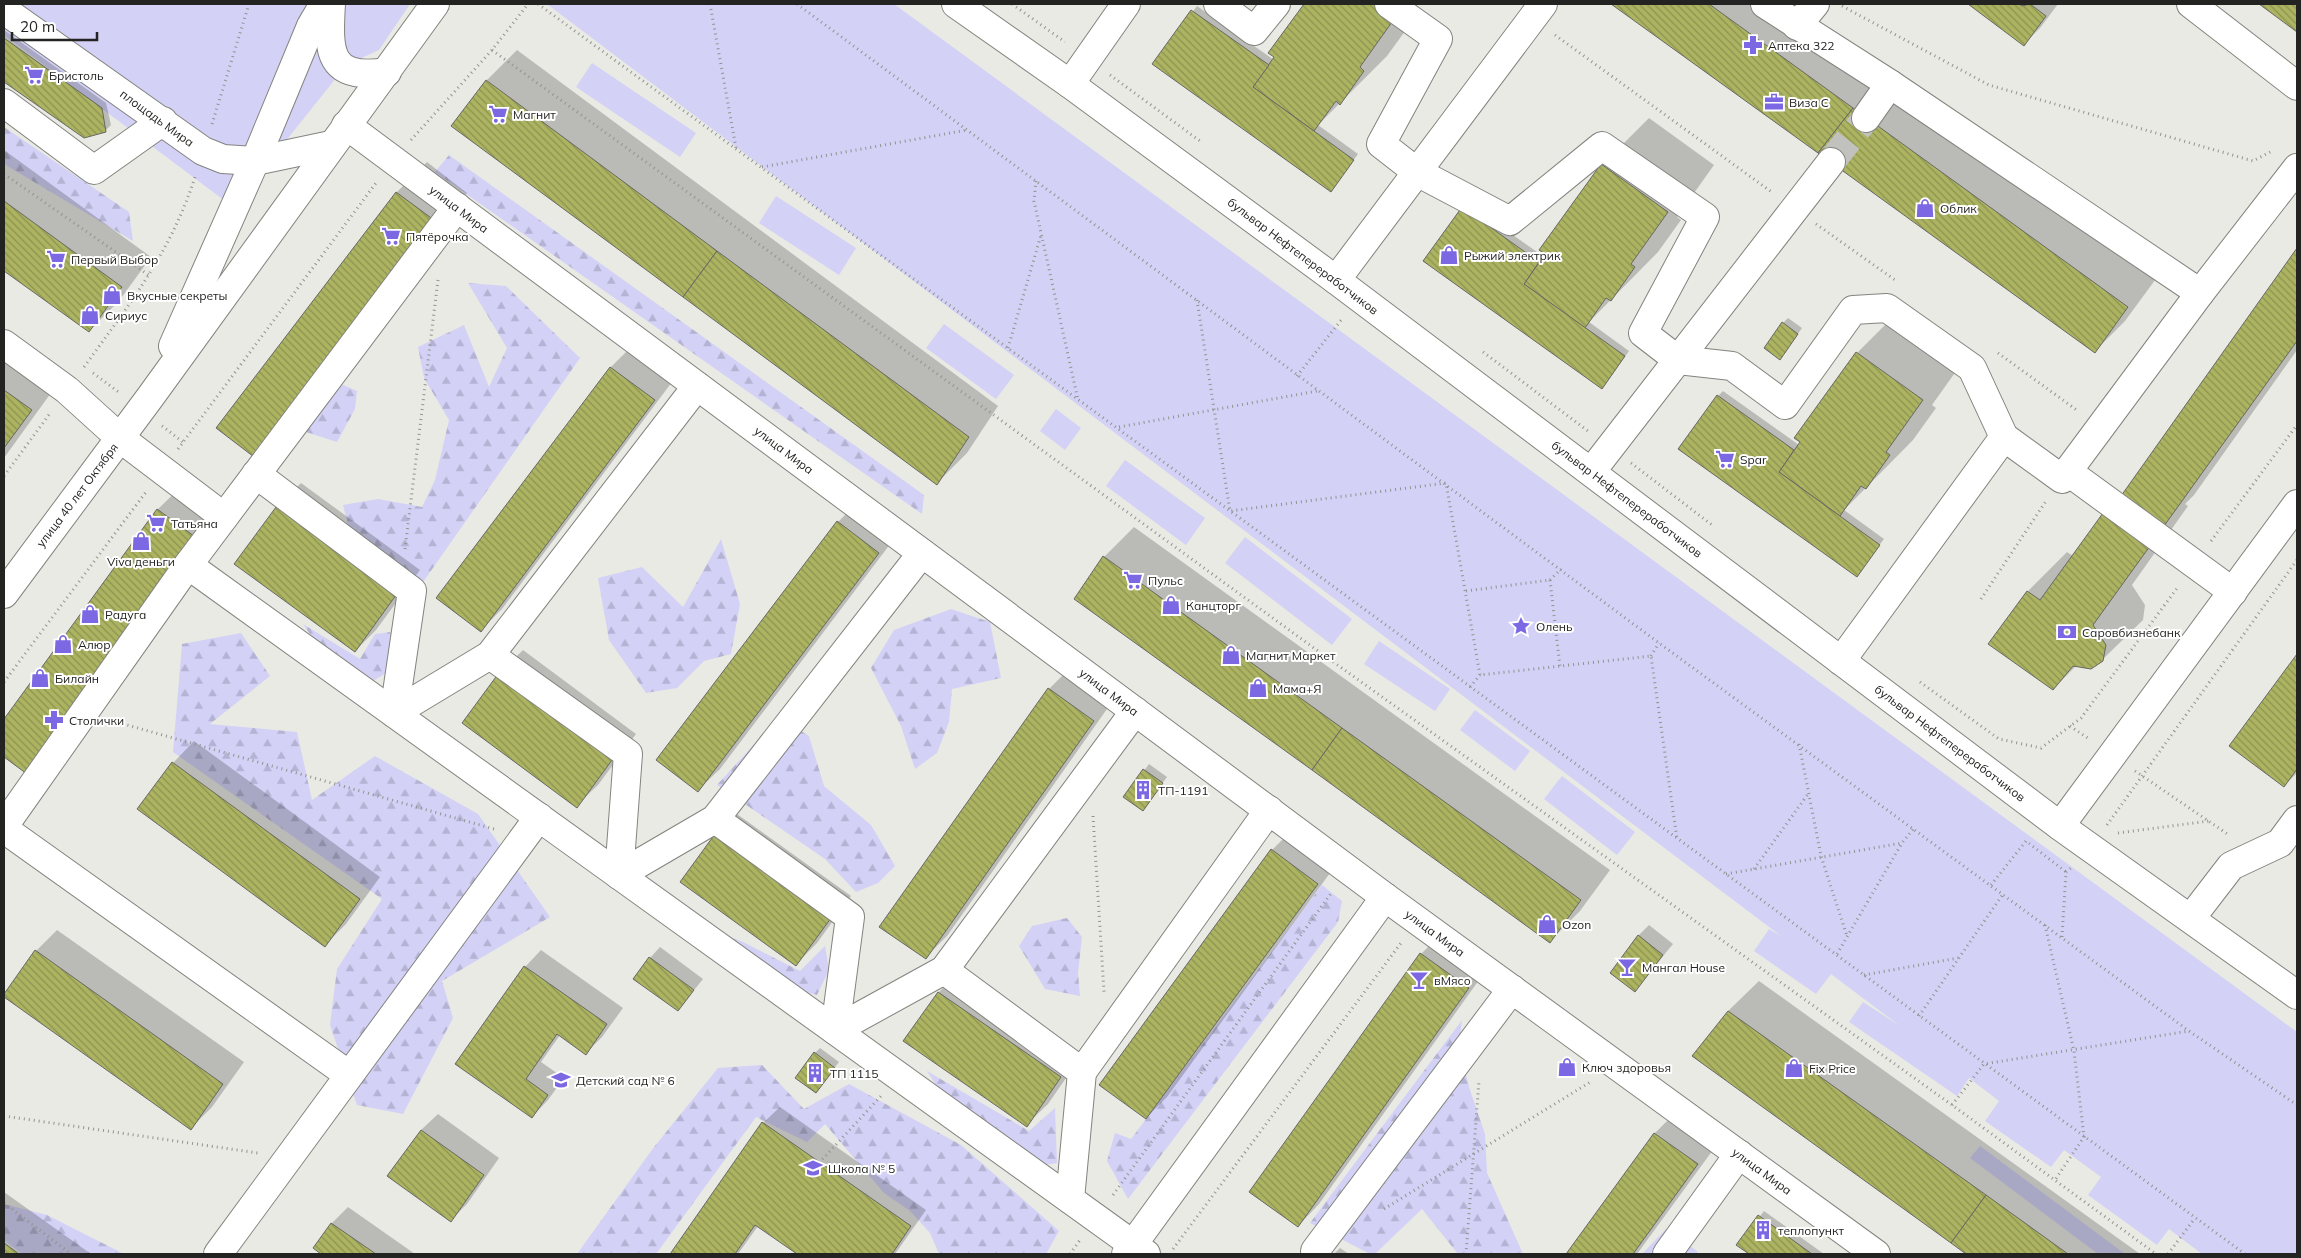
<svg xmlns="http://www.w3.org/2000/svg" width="2301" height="1258" font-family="Mulish,sans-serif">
	<defs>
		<pattern id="forest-firs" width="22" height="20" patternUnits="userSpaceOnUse" patternTransform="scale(1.25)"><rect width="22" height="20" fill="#d3d1f6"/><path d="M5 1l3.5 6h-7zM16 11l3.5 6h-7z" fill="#b5b3d3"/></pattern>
		<pattern id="building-back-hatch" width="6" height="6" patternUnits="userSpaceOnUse" patternTransform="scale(1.25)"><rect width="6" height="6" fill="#acb461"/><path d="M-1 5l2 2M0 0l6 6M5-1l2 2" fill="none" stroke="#8c9250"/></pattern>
	</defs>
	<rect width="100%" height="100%" fill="#e9eae4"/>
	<g fill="#d3d1f6">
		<path d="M4,4H410L379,50L357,60L352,58L233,207L4,35Z"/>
		<path d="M547,4H894L2297,1032V1254H2202L2169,1229L2157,1245L2088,1195L2101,1177L2064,1150L2051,1167L1985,1121L1999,1101L1969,1078L1957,1096L1849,1022L1863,1002L1900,1026L1831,974L1816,994L1754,951L1769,929L1781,936Z"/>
		<path d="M592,63L696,133L680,157L576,87Z"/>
		<path d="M776,196L856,248L839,275L759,223Z"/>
		<path d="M944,324L1014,375L996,399L926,348Z"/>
		<path d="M1056,409L1081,428L1065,450L1040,431Z"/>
		<path d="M1125,460L1205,518L1186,545L1106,486Z"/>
		<path d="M1245,537L1352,619L1332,645L1225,563Z"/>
		<path d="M1379,641L1450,689L1435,711L1364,664Z"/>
		<path d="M1475,710L1530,751L1515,771L1460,730Z"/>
		<path d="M1562,776L1635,832L1617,855L1544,799Z"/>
		<path d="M1980,1146L2125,1254H2098L1970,1158Z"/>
	</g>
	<g fill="url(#forest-firs)">
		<path d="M4,127L129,212L133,241L4,164Z"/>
		<path d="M449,155L924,495L922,514L435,172Z"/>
		<path d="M468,283L506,286L580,358L421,585L348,525L343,505L378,499L422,507L435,480L449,420L424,378L418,347L464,325L489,387L507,348Z"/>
		<path d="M341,384L357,391L355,409L337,442L306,432L318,400Z"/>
		<path d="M721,539L740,604L731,654L704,661L677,688L646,693L609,640L598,578L642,567L683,607Z"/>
		<path d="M951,609L990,622L1001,678L952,689L949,722L937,753L915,769L901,726L871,668L894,630Z"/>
		<path d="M303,624L360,659L375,634L390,632L397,650L386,673L373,681L325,656Z"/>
		<path d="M241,633L270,676L210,724L297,732L312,800L375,756L478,814L550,917L442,981L453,1018L403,1114L357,1105L330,1025L337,969L382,899L173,752L182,644Z"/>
		<path d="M779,717L809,736L824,786L871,825L895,866L878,883L856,892L825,859L717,785Z"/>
		<path d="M1322,885L1342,901L1338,922L1128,1199L1107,1161L1115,1133L1131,1139Z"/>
		<path d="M1067,918L1082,937L1078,973L1080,996L1045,989L1019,946L1032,926Z"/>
		<path d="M715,931L743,942L800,971L825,946L829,970L817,995L787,987Z"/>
		<path d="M1462,1020L1459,1044L1469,1087L1485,1134L1487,1173L1523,1254H1458L1422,1209L1375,1254H1370L1310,1223Z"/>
		<path d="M762,1065L804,1109L849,1084L961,1145L1059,1231L1046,1254H939L930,1233L910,1211L884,1193L825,1124L807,1142L756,1117L656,1254H577L654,1147L718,1068Z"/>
		<path d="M927,1071L1029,1131L1055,1108L1057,1163L1038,1166L944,1097Z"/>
		<path d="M4,1204L47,1215L124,1254H22L4,1240Z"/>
		<path d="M1666,1229L1697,1251L1698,1254H1642Z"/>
	</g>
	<g fill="#0003">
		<path d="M1305,4H1418L1406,20L1411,23L1387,56L1318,125L1358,154L1331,191L1154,64L1197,6L1274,60L1276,57L1270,53Z"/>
		<path d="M1614,4H1780L2158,276L2125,321L2095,351Z"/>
		<path d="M1970,4H2058L2040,28L2024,44Z"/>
		<path d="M2261,4H2297V30Z"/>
		<path d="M4,30L106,103L111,125L105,131L84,137L4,80Z"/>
		<path d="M517,50L998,406L967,453L937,483L487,80Z"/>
		<path d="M1649,118L1714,165L1677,217L1681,220L1658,252L1589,322L1629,351L1607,382L1425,261L1468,203L1544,257L1602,165Z"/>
		<path d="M4,150L151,257L119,301L89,331L4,269Z"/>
		<path d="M427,162L467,193L288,428H218L397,192Z"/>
		<path d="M2297,250V350L2194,495L2185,504L2188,506L2132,585L2145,605L2143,620L2102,660L2077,665L2053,689L2028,591L2067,552L2073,556L2127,490Z"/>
		<path d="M1904,306L1969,353L1932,405L1936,408L1913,440L1844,510L1884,539L1856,575L1718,396L1723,391L1799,445L1857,353Z"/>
		<path d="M1788,318L1802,328L1785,353L1783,323Z"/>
		<path d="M632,346L675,378L502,609L481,630L438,598L611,367Z"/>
		<path d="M4,360L61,379L4,458Z"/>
		<path d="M188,480L227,509L27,772L4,755V721L157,510Z"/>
		<path d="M301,483L420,570L376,630L355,651L280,504Z"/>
		<path d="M859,501L900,531L720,769L698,790L838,522Z"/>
		<path d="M1134,527L1610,870L1580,911L1550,941L1104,557Z"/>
		<path d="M523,650L636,734L598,785L576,806L502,671Z"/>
		<path d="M2297,656V773L2284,786L2231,746Z"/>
		<path d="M1070,668L1114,699L947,936L926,957L1049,689Z"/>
		<path d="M194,741L380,877L346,924L325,945L139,809L173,763Z"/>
		<path d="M1149,764L1167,777L1143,809L1125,797Z"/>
		<path d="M737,814L851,896L817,943L796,964L716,835Z"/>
		<path d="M1293,829L1338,862L1167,1097L1146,1118L1272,850Z"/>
		<path d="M1649,925L1673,944L1635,990L1638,936Z"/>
		<path d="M57,930L244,1062L212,1107L191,1128L4,996L36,951Z"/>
		<path d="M1442,933L1489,966L1319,1204L1298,1226L1421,954Z"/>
		<path d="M660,947L703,979L678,1010L650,958Z"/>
		<path d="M541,950L623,1008L602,1037L586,1053L560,1035L541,1062L564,1078L548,1100L532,1117L456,1063L525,967Z"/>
		<path d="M960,971L1082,1055L1048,1104L1026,1125L939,992Z"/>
		<path d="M1759,981L2140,1254H1967L1694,1056L1728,1011Z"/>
		<path d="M820,1048L839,1062L816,1092L815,1053Z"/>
		<path d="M780,1107L926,1210L895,1254H799L758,1226L738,1254H672L763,1123Z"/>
		<path d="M1676,1112L1718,1143L1637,1254H1568L1655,1133Z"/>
		<path d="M438,1114L499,1158L467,1204L451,1220L421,1130Z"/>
		<path d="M4,1192L91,1254H4Z"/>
		<path d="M348,1207L415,1254H323L315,1248L332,1223Z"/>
		<path d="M1764,1211L1824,1254H1751L1738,1245Z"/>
		<path d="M1340,1248L1349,1254H1334Z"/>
	</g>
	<g fill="url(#building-back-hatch)" stroke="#686864">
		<path d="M1304,4H1381L1397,15L1360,67L1364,71L1340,105L1336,101L1314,131L1253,87L1274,57L1268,53Z"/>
		<path d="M1611,4H1709L1853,108L1818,153Z"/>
		<path d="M1968,4H2019L2022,6L2030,4L2046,16L2024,46Z"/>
		<path d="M2259,4H2297V32Z"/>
		<path d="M1191,10L1269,65L1253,87L1354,160L1331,192L1152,64Z"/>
		<path d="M4,38L102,108L106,132L84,138L4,82Z"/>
		<path d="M486,80L717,251L683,297L451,126Z"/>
		<path d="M1853,108L2128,307L2095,353L1818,153Z"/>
		<path d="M1601,164L1668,212L1631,264L1635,267L1611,301L1606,298L1585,328L1524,284L1545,254L1539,250Z"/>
		<path d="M396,192L438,223L258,460L216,428Z"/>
		<path d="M4,201L122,287L89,332L4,271Z"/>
		<path d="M1462,207L1539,262L1524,284L1625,356L1602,389L1423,261Z"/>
		<path d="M2297,248V341L2164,526L2121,496Z"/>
		<path d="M717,251L969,437L937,485L683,297Z"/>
		<path d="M1782,322L1798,334L1780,360L1764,348Z"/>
		<path d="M1856,352L1923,400L1886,452L1890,455L1866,489L1861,486L1840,516L1779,472L1800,442L1794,438Z"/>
		<path d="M610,367L655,400L481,632L436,598Z"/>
		<path d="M4,390L32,410L4,448Z"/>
		<path d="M1717,395L1794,450L1779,472L1880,545L1857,577L1678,449Z"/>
		<path d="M279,503L399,591L355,652L234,564Z"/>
		<path d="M157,509L198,539L27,774L4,757V719Z"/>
		<path d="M2103,513L2150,546L2093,625L2106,645L2103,661L2091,669L2073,666L2053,690L1988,644L2027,591L2040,600Z"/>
		<path d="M837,521L879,553L698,792L656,760Z"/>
		<path d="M1103,556L1342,728L1312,770L1074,599Z"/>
		<path d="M2297,654V769L2284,787L2229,746Z"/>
		<path d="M501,670L615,756L577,808L462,723Z"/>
		<path d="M1048,688L1094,721L926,959L879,927Z"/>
		<path d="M1342,728L1581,900L1550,943L1312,770Z"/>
		<path d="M172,762L360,899L325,947L137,809Z"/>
		<path d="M1143,769L1163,783L1143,811L1123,797Z"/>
		<path d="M715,834L831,918L796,966L680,882Z"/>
		<path d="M1271,849L1318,884L1146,1119L1099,1085Z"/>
		<path d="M1638,935L1663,955L1635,992L1610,973Z"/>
		<path d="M35,950L223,1084L191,1130L4,997V994Z"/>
		<path d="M1420,953L1469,988L1298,1227L1249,1192Z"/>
		<path d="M649,957L694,990L678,1011L633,979Z"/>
		<path d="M524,966L607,1024L586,1055L557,1034L526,1079L548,1095L532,1118L455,1064Z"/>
		<path d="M938,992L1061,1077L1027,1127L903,1041Z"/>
		<path d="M1728,1011L1986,1195L1951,1243L1692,1056Z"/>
		<path d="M814,1052L835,1068L816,1093L795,1078Z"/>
		<path d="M762,1122L911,1226L892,1254H797L755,1225L735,1254H670Z"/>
		<path d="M421,1130L484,1175L451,1222L387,1176Z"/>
		<path d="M1654,1133L1698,1164L1633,1254H1566Z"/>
		<path d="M1986,1195L2068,1254H1966L1951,1243Z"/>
		<path d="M1758,1215L1812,1254H1749L1736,1245Z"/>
		<path d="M331,1223L376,1254H321L313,1248Z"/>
		<path d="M4,1243L19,1254H4Z"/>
	</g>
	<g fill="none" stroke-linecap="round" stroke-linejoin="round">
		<path stroke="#c1c2bd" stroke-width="28" stroke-dasharray="28 14" stroke-linecap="butt" d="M1831,162L1866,118"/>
		<g stroke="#83847f" stroke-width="30">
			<g id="minor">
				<path d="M331,4C328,52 328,81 387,72"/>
				<path d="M956,4L1070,84L1336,280L2060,826L2297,995"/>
				<path d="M1218,4L1254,31L1276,4"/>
				<path d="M1389,4L1438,39L1381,144L1417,172L1510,221L1602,146L1705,217L1643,333L1678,360L1732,366L1785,405L1853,310L1887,308L1972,368L2004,437L2062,479L2200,293"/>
				<path d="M1765,4L1890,84L1866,118"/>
				<path d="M2191,4L2297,86"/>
				<path d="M4,10L203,151L223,159L255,161L331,145"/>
				<path d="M1797,26L1815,4"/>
				<path d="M1070,84L1126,4"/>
				<path d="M1890,84L2200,293L2297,168"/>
				<path d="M4,103L94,170L163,121"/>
				<path d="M346,125L1385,897L1876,1254"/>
				<path d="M1336,280L1543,4"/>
				<path d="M4,344L67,390L120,438L224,517"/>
				<path d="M173,346L255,161L311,26L324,4"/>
				<path d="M2067,471L2233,592"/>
				<path d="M1591,472L1831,162"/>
				<path d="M256,474L412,591L394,713L490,655L697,386"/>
				<path d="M188,565L1146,1254"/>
				<path d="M4,594L151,396L435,4"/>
				<path d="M490,655L628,754L619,875L715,819L922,553"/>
				<path d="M1841,661L2004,437"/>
				<path d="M715,819L850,917L835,1030"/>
				<path d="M4,826L188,565L457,207"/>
				<path d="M2060,826L2297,504"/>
				<path d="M4,829L349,1075"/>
				<path d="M2191,918L2231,866L2280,843L2297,820"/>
				<path d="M944,970L1082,1072L1070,1199"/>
				<path d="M835,1030L944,970L1135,711"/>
				<path d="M1082,1072L1269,810"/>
				<path d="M1315,1251L1512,989"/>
				<path d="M218,1254L539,817"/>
				<path d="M1126,1254L1385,897"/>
				<path d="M1667,1254L1739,1154"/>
			</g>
		</g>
		<g stroke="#93938f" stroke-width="3" stroke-dasharray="1 4" stroke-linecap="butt">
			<path d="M538,4L2245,1254"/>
			<path d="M710,4L736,148"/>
			<path d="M797,4L1659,643L2189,1031L2297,1105"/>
			<path d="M1012,4L1065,42"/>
			<path d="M1842,6L1989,85L2253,161L2272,151"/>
			<path d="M1555,35L1773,193"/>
			<path d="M492,50L1325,656L1952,1105L2156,1254"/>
			<path d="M1110,75L1200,141"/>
			<path d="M212,124L249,4"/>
			<path d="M411,140L492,50L528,4"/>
			<path d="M762,167L967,130"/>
			<path d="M4,174L150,276"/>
			<path d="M1036,181L1034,201L1078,400"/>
			<path d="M1816,224L1895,280"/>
			<path d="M1197,300L1230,511L1446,483L1480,675L1651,656L1677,839"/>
			<path d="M1008,348L1041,235"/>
			<path d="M1483,352L1588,431"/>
			<path d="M1998,353L2078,411"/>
			<path d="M84,367C129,305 171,252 195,177"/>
			<path d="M93,373L120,393"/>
			<path d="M1297,376L1342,319"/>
			<path d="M162,426L183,442"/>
			<path d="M1119,427L1317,391"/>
			<path d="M178,449L376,183"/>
			<path d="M1631,463L1712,525"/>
			<path d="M4,476L51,412"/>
			<path d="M2211,541L2297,425"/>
			<path d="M405,549L438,280"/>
			<path d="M1550,580L1561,569"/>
			<path d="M1466,591L1550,580L1560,667"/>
			<path d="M1981,599L2046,501"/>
			<path d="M1651,656L1659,643"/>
			<path d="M4,682L146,492"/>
			<path d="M1920,682L1999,739L2041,748L2081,718L2178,587"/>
			<path d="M1470,687L1480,675"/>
			<path d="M113,721L494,829"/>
			<path d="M2070,726L2089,739"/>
			<path d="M1799,744L1821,856L1847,936"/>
			<path d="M2135,771L2229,835"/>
			<path d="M1093,816L1104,992"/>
			<path d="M2107,825L2297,560"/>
			<path d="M2118,833L2209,821"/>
			<path d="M1754,869L1808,794"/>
			<path d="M1726,874L1902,843"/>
			<path d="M1991,885L2026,841L2066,872"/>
			<path d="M2045,925L2074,1051L2084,1137L2055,1180"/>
			<path d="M2062,937L2066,872L2071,868"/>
			<path d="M1837,954L1902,843L1914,828"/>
			<path d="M1864,975L1958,958"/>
			<path d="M1919,1016L2003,894"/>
			<path d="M1952,1105L1984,1064L2189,1031"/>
			<path d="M4,1116L258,1153"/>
			<path d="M819,1163L881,1096"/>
			<path d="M1113,1195L1332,892"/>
			<path d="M4,1203L71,1254"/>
			<path d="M1384,1209L1592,1081"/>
			<path d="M1173,1249L1401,943"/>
			<path d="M1070,1254L1080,1240"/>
			<path d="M1466,1254L1479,1081"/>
			<path d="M2168,1254L2195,1218"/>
		</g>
		<use href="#minor" stroke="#fff" stroke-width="28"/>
	</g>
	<defs>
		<g id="pharmacy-bare" transform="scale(1.5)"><path d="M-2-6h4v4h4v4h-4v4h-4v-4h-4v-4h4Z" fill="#7d68e3" stroke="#fff" stroke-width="2.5" paint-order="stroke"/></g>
		<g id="supermarket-bare" transform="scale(1.5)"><path d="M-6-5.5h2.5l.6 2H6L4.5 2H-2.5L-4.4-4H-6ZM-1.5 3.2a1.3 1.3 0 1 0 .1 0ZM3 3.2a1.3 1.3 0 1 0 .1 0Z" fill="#7d68e3" stroke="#fff" stroke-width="2.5" paint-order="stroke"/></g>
		<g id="office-bare" transform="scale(1.5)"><path d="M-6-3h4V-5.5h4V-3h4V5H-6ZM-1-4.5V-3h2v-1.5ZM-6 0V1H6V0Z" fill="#7d68e3" stroke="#fff" stroke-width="2.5" paint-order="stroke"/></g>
		<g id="shop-bare" transform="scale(1.5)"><path d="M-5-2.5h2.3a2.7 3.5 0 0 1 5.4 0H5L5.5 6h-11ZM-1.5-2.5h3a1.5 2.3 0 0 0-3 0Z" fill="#7d68e3" stroke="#fff" stroke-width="2.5" paint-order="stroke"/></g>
		<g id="sight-bare" transform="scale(1.5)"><path d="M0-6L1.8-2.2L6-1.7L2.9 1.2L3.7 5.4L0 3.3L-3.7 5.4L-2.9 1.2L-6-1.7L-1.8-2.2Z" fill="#7d68e3" stroke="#fff" stroke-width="2.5" paint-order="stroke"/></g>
		<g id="bank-bare" transform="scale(1.5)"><path d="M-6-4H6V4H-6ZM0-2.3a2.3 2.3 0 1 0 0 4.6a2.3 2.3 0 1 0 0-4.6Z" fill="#7d68e3" stroke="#fff" stroke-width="2.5" paint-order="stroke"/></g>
		<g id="building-bare" transform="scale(1.5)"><path d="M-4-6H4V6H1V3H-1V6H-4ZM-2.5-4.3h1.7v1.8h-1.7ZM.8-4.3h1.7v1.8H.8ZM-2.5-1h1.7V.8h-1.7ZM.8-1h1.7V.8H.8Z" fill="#7d68e3" stroke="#fff" stroke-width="2.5" paint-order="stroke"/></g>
		<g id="bar-bare" transform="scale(1.5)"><path d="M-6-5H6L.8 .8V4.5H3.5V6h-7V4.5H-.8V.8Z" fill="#7d68e3" stroke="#fff" stroke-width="2.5" paint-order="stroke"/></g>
		<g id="school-bare" transform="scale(1.5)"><path d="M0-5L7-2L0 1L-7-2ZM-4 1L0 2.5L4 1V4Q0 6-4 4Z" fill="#7d68e3" stroke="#fff" stroke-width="2.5" paint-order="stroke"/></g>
	</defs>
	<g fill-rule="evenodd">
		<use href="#pharmacy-bare" x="1753" y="45"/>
		<use href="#supermarket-bare" x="34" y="75"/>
		<use href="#office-bare" x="1774" y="102"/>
		<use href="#supermarket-bare" x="498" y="114"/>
		<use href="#shop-bare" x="1925" y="208"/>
		<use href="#supermarket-bare" x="391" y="236"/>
		<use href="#shop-bare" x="1449" y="255"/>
		<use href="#supermarket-bare" x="56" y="259"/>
		<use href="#shop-bare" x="112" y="295"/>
		<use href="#shop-bare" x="90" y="315"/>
		<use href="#supermarket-bare" x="1725" y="459"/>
		<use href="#supermarket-bare" x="156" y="523"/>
		<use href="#shop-bare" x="141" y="541"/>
		<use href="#supermarket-bare" x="1133" y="580"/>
		<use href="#shop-bare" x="1171" y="605"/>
		<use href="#shop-bare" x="90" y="614"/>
		<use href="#sight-bare" x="1521" y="626"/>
		<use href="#bank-bare" x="2067" y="632"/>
		<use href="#shop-bare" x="63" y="644"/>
		<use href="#shop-bare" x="1231" y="655"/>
		<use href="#shop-bare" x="40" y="678"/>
		<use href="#shop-bare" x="1258" y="688"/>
		<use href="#pharmacy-bare" x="54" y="720"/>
		<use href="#building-bare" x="1143" y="790"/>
		<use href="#shop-bare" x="1547" y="924"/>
		<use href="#bar-bare" x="1627" y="967"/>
		<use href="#bar-bare" x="1419" y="980"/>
		<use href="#shop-bare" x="1567" y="1067"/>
		<use href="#shop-bare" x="1794" y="1068"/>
		<use href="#building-bare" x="815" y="1073"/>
		<use href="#school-bare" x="561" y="1080"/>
		<use href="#school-bare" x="813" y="1168"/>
		<use href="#building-bare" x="1763" y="1230"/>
	</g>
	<g text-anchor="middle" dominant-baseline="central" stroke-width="4" stroke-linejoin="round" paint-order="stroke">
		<g font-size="12" fill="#232321" stroke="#fff" text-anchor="start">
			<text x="1768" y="45">Аптека 322</text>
			<text x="49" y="75">Бристоль</text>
			<text x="1789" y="102">Виза С</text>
			<text x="513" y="114">Магнит</text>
			<text x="1940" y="208">Облик</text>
			<text x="406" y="236">Пятёрочка</text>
			<text x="1464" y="255">Рыжий электрик</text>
			<text x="71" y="259">Первый Выбор</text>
			<text x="127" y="295">Вкусные секреты</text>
			<text x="105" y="315">Сириус</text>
			<text x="1740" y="459">Spar</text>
			<text x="171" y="523">Татьяна</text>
			<text x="141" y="561" text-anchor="middle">Viva деньги</text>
			<text x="1148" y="580">Пульс</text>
			<text x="1186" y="605">Канцторг</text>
			<text x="105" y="614">Радуга</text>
			<text x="1536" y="626">Олень</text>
			<text x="2082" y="632">Саровбизнебанк</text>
			<text x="78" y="644">Алюр</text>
			<text x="1246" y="655">Магнит Маркет</text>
			<text x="55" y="678">Билайн</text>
			<text x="1273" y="688">Мама+Я</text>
			<text x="69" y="720">Столички</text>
			<text x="1158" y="790">ТП-1191</text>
			<text x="1562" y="924">Ozon</text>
			<text x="1642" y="967">Мангал House</text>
			<text x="1434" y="980">вМясо</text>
			<text x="1582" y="1067">Ключ здоровья</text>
			<text x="1809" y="1068">Fix Price</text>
			<text x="830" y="1073">ТП 1115</text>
			<text x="576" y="1080">Детский сад № 6</text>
			<text x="828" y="1168">Школа № 5</text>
			<text x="1778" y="1230">теплопункт</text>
		</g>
		<g font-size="12" fill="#232321" stroke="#fff">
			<text transform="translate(157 118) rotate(36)">площадь Мира</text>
			<text transform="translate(459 209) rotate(37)">улица Мира</text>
			<text transform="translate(1303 256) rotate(37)">бульвар Нефтепереработчиков</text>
			<text transform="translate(784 450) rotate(37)">улица Мира</text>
			<text transform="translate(77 495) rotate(-53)">улица 40 лет Октября</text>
			<text transform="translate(1627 499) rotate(37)">бульвар Нефтепереработчиков</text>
			<text transform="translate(1109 692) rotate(37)">улица Мира</text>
			<text transform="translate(1950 743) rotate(37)">бульвар Нефтепереработчиков</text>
			<text transform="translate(1435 933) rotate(36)">улица Мира</text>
			<text transform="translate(1762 1171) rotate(36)">улица Мира</text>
		</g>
	</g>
	<rect width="2301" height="1258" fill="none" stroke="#232321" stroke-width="10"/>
	<path d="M12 32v8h85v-8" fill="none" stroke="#232321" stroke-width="2.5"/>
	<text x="20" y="32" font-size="15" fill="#232321" stroke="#ffffff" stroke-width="4" paint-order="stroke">20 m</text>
</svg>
